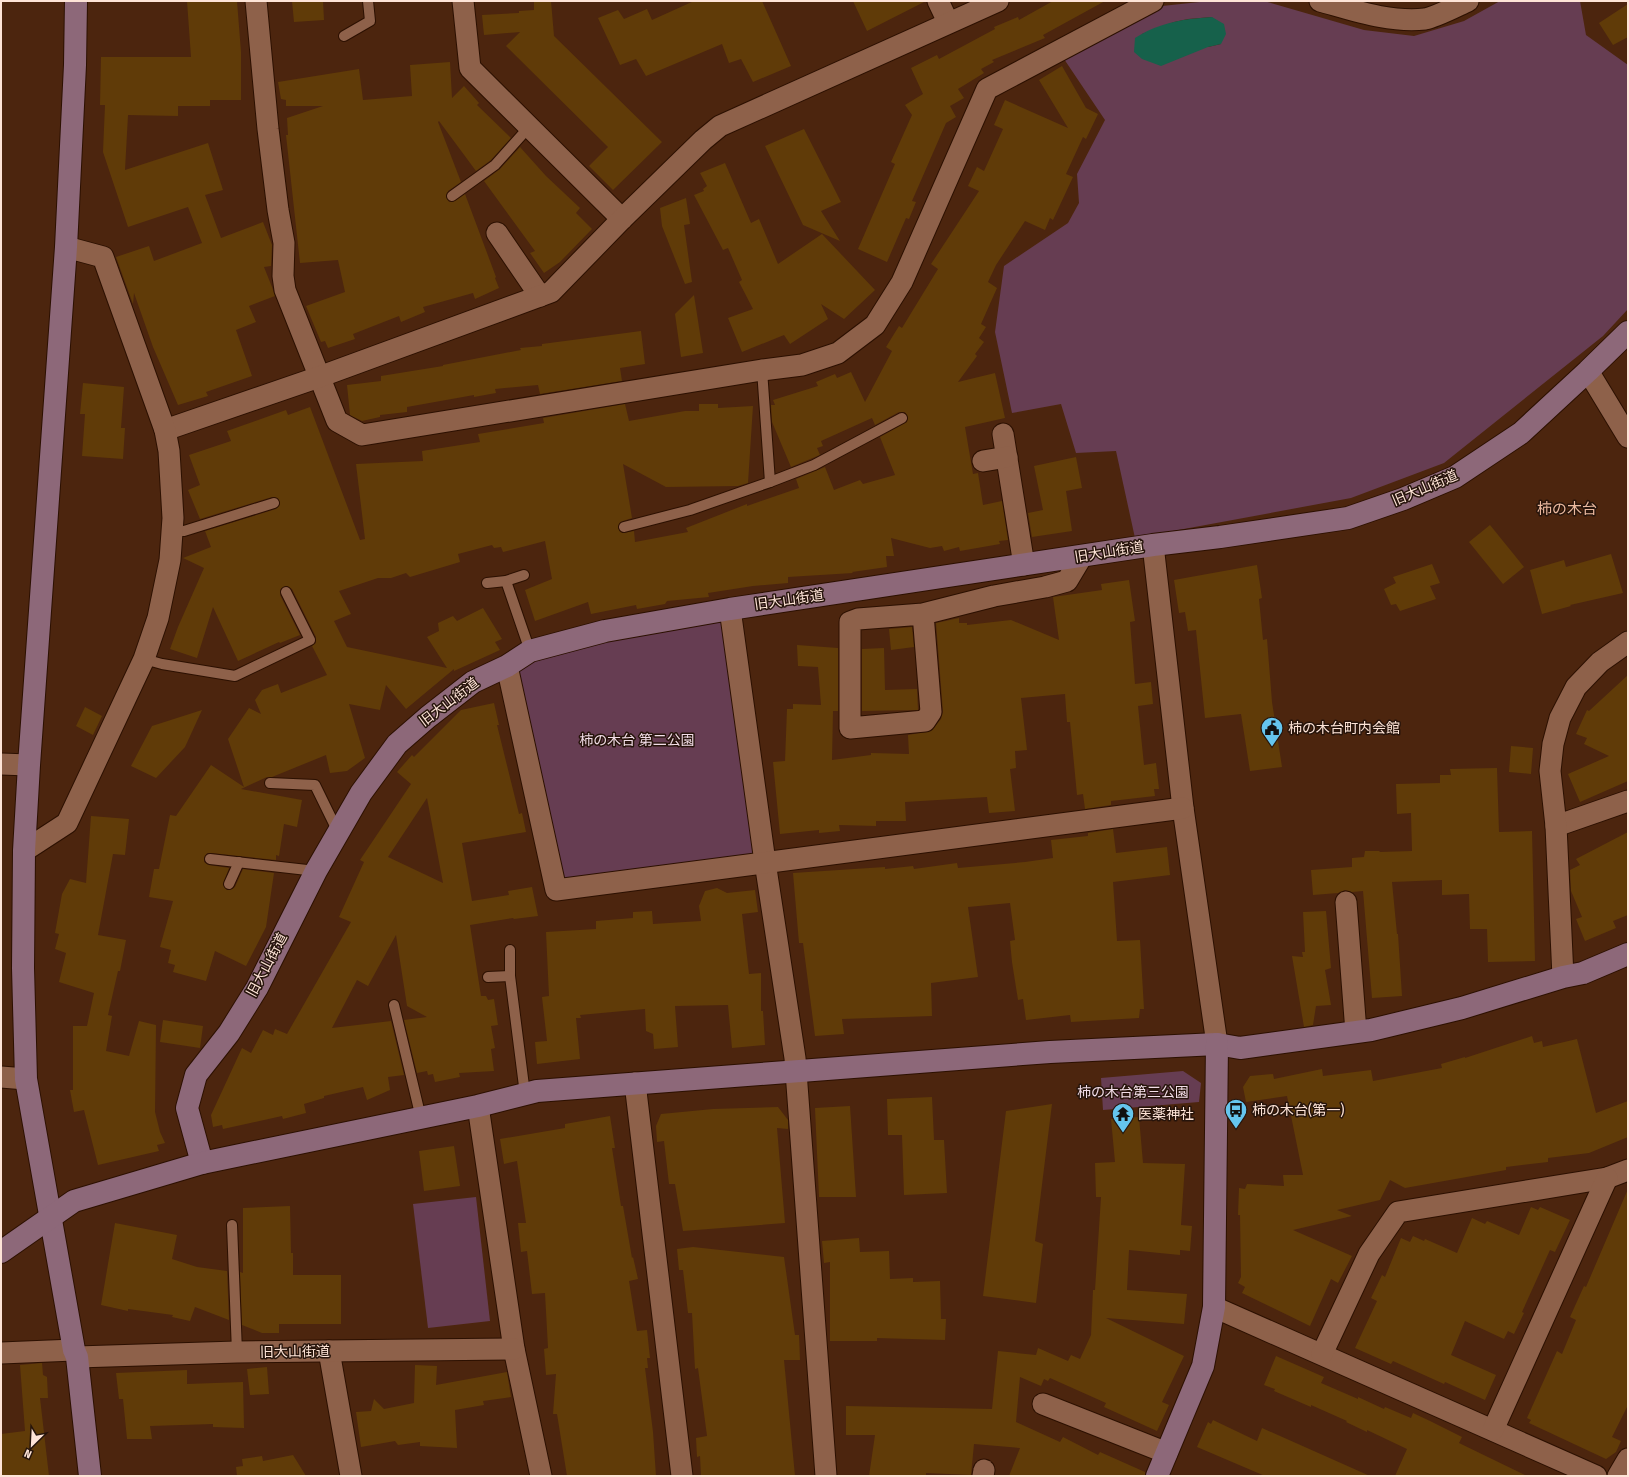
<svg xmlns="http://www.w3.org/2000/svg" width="1629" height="1477" font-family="'Fira Sans Condensed','Noto Sans JP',sans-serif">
	<rect width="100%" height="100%" fill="#4c250e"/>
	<g fill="#663d52" fill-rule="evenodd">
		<path d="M1209,1H1264L1364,30L1414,36L1464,21L1500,1H1580L1586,35L1628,65V309L1603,336L1444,463L1351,498L1135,538L1116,451L1076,453L1061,404L1012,413L995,332L1004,266L1068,223L1079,203L1077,174L1105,120L1064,59L1162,6ZM1212,17L1221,44L1208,47L1142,34L1174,22L1188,19Z"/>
		<path d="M730,609L765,862L556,890L507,666Z"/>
		<path d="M1183,1071L1201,1083L1199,1102L1103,1110L1101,1078Z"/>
		<path d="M476,1197L490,1321L428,1328L413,1204Z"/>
	</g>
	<path fill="#16614b" d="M1212,17L1224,24L1226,34L1221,44L1208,47L1161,66L1142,59L1134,52L1135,38C1150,28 1172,21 1190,19C1197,18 1204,18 1212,17Z"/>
	<g fill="#603b08" fill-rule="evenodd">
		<path d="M187,1H237L241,52V100H210V106H178V116L128,115L125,170L208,143L223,190L205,195L221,238L263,222L272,245L271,266L264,267L272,287L275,296L249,306L256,322L236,330L252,376L206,392L208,396L178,405L153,347L134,293L133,304L116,257L149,246L154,261L202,243L188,207L128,227L103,152L105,105H100L101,57H191Z"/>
		<path d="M292,1H323L324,20L294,22Z"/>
		<path d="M534,1H551L554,36L662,142L613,190L589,166L608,147L506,46L520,32L484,35L482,15L519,13V11L534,10Z"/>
		<path d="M694,1H762L791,66L753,82L741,59L729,63L722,44L646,76L636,59L620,65L598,18L618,10L624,19L647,9L652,20Z"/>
		<path d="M853,1H926L867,31Z"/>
		<path d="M1053,1H1105L1043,35L1045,38L992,60L994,62L981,69L984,73L958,89L964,98L950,106L956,117L946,123L912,201L916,202L909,219L906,218L887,262L858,249L895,164L891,162L912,115L905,105L923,94L911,68L937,55L939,59L995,29L994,27L1018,17L1019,20Z"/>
		<path d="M1628,4V37L1613,45L1599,23Z"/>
		<path d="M450,62L452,98L464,86L479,103L477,105L511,138L491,160L476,171L439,121L438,122L461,182L448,191L446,197L449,202H453L465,194L496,277L495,278L499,288L475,299L473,293L423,307L425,312L401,322L399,316L353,334L355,339L328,348L325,341L321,342L306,306L345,292L338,260L300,263L286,135H288L287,118L323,106H286V100L281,99L278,82L359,69L363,100L412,96L410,65Z"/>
		<path d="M1062,66L1086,108L1098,114L1086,139L1083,137L1066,174L1073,177L1053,220L1050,218L1045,230L1025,221L996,265L988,282L997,288L981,324L986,327L979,338L984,342L975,354L977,356L958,382L995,373L1005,418L965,427L973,474L978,473L983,505L1002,501L1008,540L999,541L1000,544L960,551L959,547L944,551L942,546L930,548L891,538L894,556H886L887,567L852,572L853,573L788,577V583L753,586L708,593L709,597L667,601L665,604L637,609L636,605L591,614L588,602L535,621L525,590L552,579L545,541L503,552L501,547L494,548L492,545L458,554L460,562L410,577L406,573L391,578H378L339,591L351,614L334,621L347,647L447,668L427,637L439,631L438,623L453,616L457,621L483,608L502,639L495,642L500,650L454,671V669L406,709L386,685L380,710L349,704L365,758L347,771L330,773L326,755L272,777H267L241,789L302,800L297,827L284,824L279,856L276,855V860L211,853H207L204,858V862L209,865L229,868L223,884L227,890H230L235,887L243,869L274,873L266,927L246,966L215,951L206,981L173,972L175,965L168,963L171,950L160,947L173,901L149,897L154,869H159L170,815L176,816L211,765L244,787L228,739L249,708L261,714L255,700L262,690L278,684L281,693L327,675L312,646L316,643V637L292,589L287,586L281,588L280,595L300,635L280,643L279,642L238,661L213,607L197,658L170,649L178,627L204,568L183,558L211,547L205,531L276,509L280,504L278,498L272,497L200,519L188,490L200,485L189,455L231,441L227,431L286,410L288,415L310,407L360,540L365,539L356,464L423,461L422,451L480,442L478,434L544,423L543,418L625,404L629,421L685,411H699V404H718V408L753,406L748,483L738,486L666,487L623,464L632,518L620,522L618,528L623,533L634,531L635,542L688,532L686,528L747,504V506L799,488L796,479L825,467L834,490L860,480L863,484L895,475L880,437L907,422L908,418L905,412H899L875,425L872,418L821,441L823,446L817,448L820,455L791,467L772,422L771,405H775L773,400L818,386L816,382L835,374L837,378L851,372L865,402L892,351L886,347L899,326L902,328L938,269L931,264L979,191L968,186L977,167L984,171L1003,129L994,125L1005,100L1068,128L1039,80Z"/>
		<path d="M804,129L841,202L821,211L840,241L803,225L765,146Z"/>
		<path d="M520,147L546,176L580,208L576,213L592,229L560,262L544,273L530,253L535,251L484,181L500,169Z"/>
		<path d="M725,163L751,223L759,219L778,264L822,234L875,290L844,319L821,304L828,319L790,344L784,335L742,352L728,318L753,309L739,282L742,280L728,248L723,250L694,195L704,191L703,189L707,186L700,173Z"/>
		<path d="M686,198L690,224L684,225L692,282L685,284L662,226L660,208Z"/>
		<path d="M694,295L703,353L681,357L675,314Z"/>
		<path d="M641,331L645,364L620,368L622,381L540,394L538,385L495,389L496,393L474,397V395L407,407V412L380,415V417L362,421L350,415L347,385L381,381V376L443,366V365L521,350L520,348L542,346V344Z"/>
		<path d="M83,383L124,387L121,428H125L123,459L82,456L85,414H80Z"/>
		<path d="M1076,457L1082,488L1066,491L1072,531L1032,537L1028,513L1043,510L1034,466Z"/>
		<path d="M1490,525L1524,567L1503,584L1469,542Z"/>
		<path d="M1611,554L1623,593L1570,605L1571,606L1542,614L1530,570L1564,560L1566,567Z"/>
		<path d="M1432,564L1440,583L1430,586L1436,599L1400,611L1396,604L1391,605L1384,589L1396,583L1393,577Z"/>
		<path d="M1257,565L1262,598L1259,599L1263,640L1267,639L1272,702L1282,767L1250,771L1241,714L1205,718L1196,630L1188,631L1185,612L1179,613L1174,580Z"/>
		<path d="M1129,580L1135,621L1130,622L1135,684L1151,682L1153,704L1138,706L1144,765L1156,763L1159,789H1154L1155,796L1111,801V805L1085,809L1083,794L1077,795L1070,722H1067L1065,694L1021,698L1027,750L1015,751L1016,768L1010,769L1015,811L989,813L987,797L905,802L906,821H876V826L839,825L840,831L819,833V830L780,834L773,762L785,761L787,709H793V704L821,705L818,667L798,666L797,645L838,648V711H833L832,760L871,755V753L909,754L908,735L931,731L941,719L943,712L936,623L959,618V623H967V625L1011,620L1059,640L1053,597L1102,590L1101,584Z"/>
		<path d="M912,627L914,647L891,650L889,629Z"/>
		<path d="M884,648L885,690L917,689L918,710L862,711V649Z"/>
		<path d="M1628,675V781L1580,802L1568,774L1609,756L1584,744L1587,738L1576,734L1587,710L1589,711Z"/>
		<path d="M494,703L499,725H497L519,814L522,813L526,832L462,843L472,901L509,895L508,891L532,887L538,916L514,919L513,918L470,925L481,996H486L488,1000L494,999L498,1025L491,1026L495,1048L491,1049L494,1071L459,1073L460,1077L435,1082L433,1074L428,1075L427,1071L417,1073L404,1020L427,1017L407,1006L396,935L368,986L357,980L332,1028L391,1021L404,1075L388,1077L390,1090L367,1100L363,1087L324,1096V1098L304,1104L306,1113L283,1119L282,1116L223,1129L222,1125L213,1127L211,1115L242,1048L251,1053L263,1030L273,1035L275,1029L287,1034L351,922L339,917L364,862L360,860L411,784L397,772L412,755L414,757L461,710ZM427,798L443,883L388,857Z"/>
		<path d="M85,707L102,716L93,735L76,726Z"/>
		<path d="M202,710L185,747L156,778L131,766L152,726Z"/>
		<path d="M1511,746L1533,748L1531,774L1509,772Z"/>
		<path d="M1497,768L1499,832L1532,831L1535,961L1488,962L1487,929H1470L1469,894L1442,895V880L1392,882L1397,934H1398L1402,996L1372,998L1363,891L1352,892L1345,890L1338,893L1313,895L1311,870L1352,867V858L1364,857L1365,851H1379L1380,852L1412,851L1411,813L1397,814L1396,784L1440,783V775H1451L1450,769Z"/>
		<path d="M91,816L129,819L125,855L113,854L98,935L126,940L120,971H118L108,1015L112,1016L106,1051L129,1056L139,1021L156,1025L155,1112L160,1132L165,1143L157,1145L159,1151L98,1165L84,1110L74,1112L70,1090H73V1026H87L94,993L59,982L66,953L55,949L59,934L55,933L62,894L70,879L86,883Z"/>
		<path d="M1113,829L1116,853L1167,847L1170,875L1113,882L1117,941L1140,940L1144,1009H1140L1139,1018L1071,1022L1070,1015L1026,1020L1023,999L1018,1000L1012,962L1010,941L1015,940L1010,903L968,907L978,977L931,983L932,1016L842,1019L844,1034L815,1036L803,943H799L793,873L885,867V869L913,866L914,869L957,863L958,868L1025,862L1053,858L1051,840L1088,836V833Z"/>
		<path d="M1628,832V915L1613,921L1616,928L1585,941L1576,919L1582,917L1571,891L1570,870L1580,865L1576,859Z"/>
		<path d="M717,888L727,893L755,890L758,912L742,914L749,974L761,973V1011H763L765,1045L732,1048L728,1005L675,1006L678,1047L654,1049L653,1034L646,1031L645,1009L580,1015L581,1018H576L580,1059L537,1064L535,1042L547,1041L542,997L549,996L546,932L596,929V921L633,918V912L652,911L653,924L701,921L699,906L705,891Z"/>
		<path d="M1326,911L1331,968L1325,970L1331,1005L1316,1006L1313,1025L1304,1027L1292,956L1303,957L1302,952H1305L1303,912Z"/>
		<path d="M163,1020L203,1026L200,1048L160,1042Z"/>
		<path d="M1532,1036L1534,1043L1542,1041L1543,1047L1577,1039L1596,1113L1628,1101V1137L1589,1153L1548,1158V1162L1506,1167V1170L1405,1188L1390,1180L1380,1200L1337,1210L1352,1216L1293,1230L1352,1256L1338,1283L1331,1279L1310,1326L1242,1293L1245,1287L1238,1283L1241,1277L1240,1215H1238L1239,1188L1245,1189L1247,1184L1284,1186L1283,1175H1303L1287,1096L1246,1102L1243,1087L1250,1076L1273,1074L1274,1079L1322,1069L1323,1076L1371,1070L1373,1081L1442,1068L1441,1064L1465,1057V1058Z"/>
		<path d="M932,1097L934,1140H944L947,1193L904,1195L902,1135H888L887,1099Z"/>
		<path d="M1052,1104L1035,1241L1043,1244L1036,1303L983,1296L1006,1111Z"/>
		<path d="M850,1106L856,1197H819L815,1108Z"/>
		<path d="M778,1107L788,1120V1129L777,1128L785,1223L683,1231L675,1184H669L664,1141L657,1142L656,1126L661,1114L713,1109Z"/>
		<path d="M610,1116L615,1148H612L621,1206H623L632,1258L633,1257L638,1279L629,1281L637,1331L647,1330L650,1358H647L648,1368H645L653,1432L656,1476H567L557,1414H553L556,1374L546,1375L544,1349L548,1348L545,1293L532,1294L527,1251L521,1252L518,1223H526L517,1161L504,1164L500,1139L565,1128V1124Z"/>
		<path d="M1139,1117L1143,1163L1185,1164L1181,1225L1192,1226L1190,1251L1180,1250V1255L1129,1250L1127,1290L1187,1294L1184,1324L1106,1318L1184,1356L1162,1402L1169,1405L1157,1431L1104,1407L1106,1403L1050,1378L1048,1381L1044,1379L1041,1386L1020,1377L1016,1422L1060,1442L1063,1437L1098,1455L1100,1452L1145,1472V1476H1009L1020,1448L974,1444L971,1475L926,1473V1476H869L875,1435H846V1406L992,1409L998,1351L1036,1355L1038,1348L1068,1361L1071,1355L1080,1359L1091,1335L1093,1290H1095L1101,1197H1096L1095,1163L1115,1162L1111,1119Z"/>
		<path d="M454,1146L460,1186L424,1191L419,1151Z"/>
		<path d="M1628,1189V1405L1612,1437L1621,1441L1616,1452L1606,1459L1529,1423L1531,1420L1527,1418L1557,1351L1562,1354L1576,1320L1570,1317L1584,1286L1586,1287Z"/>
		<path d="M290,1206L291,1253H293V1275H341V1324H279V1333H262L242,1325L240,1272L243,1273V1208Z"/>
		<path d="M1531,1207L1538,1210L1540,1207L1570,1220L1555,1252L1550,1250L1522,1312L1524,1313L1514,1334L1508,1331L1504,1339L1465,1321L1451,1355L1496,1375L1485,1400L1445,1382L1444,1384L1393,1361L1391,1364L1355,1348L1377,1301L1371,1298L1382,1275L1385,1277L1401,1238L1410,1242L1413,1236L1424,1241L1425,1239L1457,1253L1472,1218L1485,1224L1487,1221L1519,1235Z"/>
		<path d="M115,1223L177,1235L172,1259L197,1267L227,1271L229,1320L195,1307L190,1321L172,1317L173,1315L128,1309V1311L101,1305Z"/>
		<path d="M859,1238L860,1252L889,1251L890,1279L913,1278V1282L940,1281L941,1319H946L945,1340L877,1338V1341H830V1262L824,1263L822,1241Z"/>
		<path d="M693,1247L784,1257L795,1335H799L800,1360H784L795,1476H701L700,1456L697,1457L696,1438L707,1436L698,1368L695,1369L692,1313H688L683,1270H679L677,1249Z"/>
		<path d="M1276,1356L1324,1377L1321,1383L1358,1399V1397L1384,1409L1385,1407L1411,1418L1413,1413L1430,1421L1462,1437L1459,1443L1527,1476H1395L1407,1449L1367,1430V1432L1346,1422L1347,1421L1311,1405V1407L1274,1391L1275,1389L1264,1385Z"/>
		<path d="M42,1363L43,1375L47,1377L48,1398H40L49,1476H1V1434L25,1431L20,1365Z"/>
		<path d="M415,1365L437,1366L436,1385L507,1372L511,1397L483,1401L484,1405L455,1410L457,1448L420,1446V1442L398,1445L395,1441L361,1447L356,1412L371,1411L374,1399L384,1409L414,1403Z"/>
		<path d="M267,1367L269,1394L250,1395L247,1369Z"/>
		<path d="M187,1370V1384L243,1382L244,1428L213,1427V1424L150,1426L152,1439H127L123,1399H119L116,1373Z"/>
		<path d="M1213,1420L1257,1441L1262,1428L1370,1476H1265L1197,1447L1208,1422L1211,1424Z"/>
		<path d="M293,1455L306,1476H237L236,1467L243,1466L242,1459L262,1456L263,1461Z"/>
	</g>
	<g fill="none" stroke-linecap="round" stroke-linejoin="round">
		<g stroke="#2c1001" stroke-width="12">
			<g id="lane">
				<path d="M344,36L370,21L368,1"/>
				<path d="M452,196L495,165L529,127"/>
				<path d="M762,370L770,482"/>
				<path d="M624,527L690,510L770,482L814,465L902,418"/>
				<path d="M172,531H184L274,503"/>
				<path d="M506,581L530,651"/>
				<path d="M487,583L506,581L524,575"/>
				<path d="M144,659L162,664L235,676L310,640L286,592"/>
				<path d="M270,783L315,785L338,832"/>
				<path d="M210,859L316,871"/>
				<path d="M229,884L239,862"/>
				<path d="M510,950V976L525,1094"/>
				<path d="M488,977L510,976"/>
				<path d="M394,1005L421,1118"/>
				<path d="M232,1225L237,1352"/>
			</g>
		</g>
		<g stroke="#2c1001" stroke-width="23">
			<g id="street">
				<path d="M256,1L268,129L278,210L284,243L283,276L285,290L337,421L362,435L762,370L802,365L838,353L875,325L902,282L987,89L1153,1"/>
				<path d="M463,1L470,68L622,219"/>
				<path d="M938,1L948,22"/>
				<path d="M1320,1C1353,10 1390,23 1425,19C1436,17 1457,6 1468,1"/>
				<path d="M497,233L540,296"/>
				<path d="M1588,371L1628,437"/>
				<path d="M165,430L319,377L551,292L622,219L703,140L720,126L998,1"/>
				<path d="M1003,434L1024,565"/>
				<path d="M983,461L1007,457"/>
				<path d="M1153,545L1183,808L1217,1044"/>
				<path d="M730,609L765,862L795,1058L826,1476"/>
				<path d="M923,614L931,712L925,721L850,728V622L858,619L923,614L994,596L1045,587L1067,581L1082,556"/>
				<path d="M507,666L556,890L1183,808"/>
				<path d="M1,764L29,765"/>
				<path d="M1556,826L1628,801"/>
				<path d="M24,851L67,823L144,659L158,618L170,560L173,518L169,451L165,430L103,257L66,247"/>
				<path d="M1346,902L1356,1032"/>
				<path d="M1563,977L1556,826L1550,771L1553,744L1560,718L1576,687L1600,662L1628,642"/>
				<path d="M1,1077L26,1079"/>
				<path d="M635,1083L682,1476"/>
				<path d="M478,1106L514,1349L541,1476"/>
				<path d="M1214,1307L1596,1476"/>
				<path d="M329,1351L351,1476"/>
				<path d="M1,1353L74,1350"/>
				<path d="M1322,1354L1369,1254L1398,1212L1607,1178L1628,1170"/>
				<path d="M77,1357L237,1352L514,1349"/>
				<path d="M1043,1404L1167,1453"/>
				<path d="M1493,1430L1607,1178"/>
				<path d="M983,1476L984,1470"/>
				<path d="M1618,1476L1628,1459"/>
			</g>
		</g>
		<g stroke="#2c1001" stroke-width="24">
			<g id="secondary">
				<path d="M76,1L75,65L66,247L29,765L24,851L23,968L26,1079L74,1350L77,1357L90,1476"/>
				<path d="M202,1163L187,1108L196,1075L229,1033L257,988L316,871L361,793L397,744L428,717L473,682L507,666L530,651L605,631L730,609L1153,545L1220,537L1348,518L1403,499L1455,477L1521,433L1588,371L1628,332"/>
				<path d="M1,1252L74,1201L202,1163L478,1106L537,1091L1050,1052L1217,1044L1240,1048L1371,1030L1462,1008L1563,977L1583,973L1628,954"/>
				<path d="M1157,1476L1203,1366L1214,1307L1217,1044"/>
			</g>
		</g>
		<use href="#lane" stroke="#8e614a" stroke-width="10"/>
		<use href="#street" stroke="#8e614a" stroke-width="21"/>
		<use href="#secondary" stroke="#8d6879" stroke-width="22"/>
	</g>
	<defs>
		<g id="civic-pin" transform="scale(1.15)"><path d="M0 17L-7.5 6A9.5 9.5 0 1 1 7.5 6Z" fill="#65c5ee" stroke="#26140b"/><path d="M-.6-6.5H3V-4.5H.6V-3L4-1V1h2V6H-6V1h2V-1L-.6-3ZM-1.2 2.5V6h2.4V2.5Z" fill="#111"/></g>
		<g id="bus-pin" transform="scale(1.15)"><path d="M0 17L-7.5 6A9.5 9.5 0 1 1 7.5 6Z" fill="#65c5ee" stroke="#26140b"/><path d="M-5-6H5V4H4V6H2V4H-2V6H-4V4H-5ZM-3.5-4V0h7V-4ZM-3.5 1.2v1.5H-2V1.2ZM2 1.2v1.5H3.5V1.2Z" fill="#111"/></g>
		<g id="temple-pin" transform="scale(1.15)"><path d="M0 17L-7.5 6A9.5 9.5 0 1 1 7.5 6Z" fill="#65c5ee" stroke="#26140b"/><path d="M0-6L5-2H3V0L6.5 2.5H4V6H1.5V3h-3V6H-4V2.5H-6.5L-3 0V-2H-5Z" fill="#111"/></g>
	</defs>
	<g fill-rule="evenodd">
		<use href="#civic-pin" x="1272" y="728"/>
		<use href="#bus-pin" x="1236" y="1110"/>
		<use href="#temple-pin" x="1123" y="1114"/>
	</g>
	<g text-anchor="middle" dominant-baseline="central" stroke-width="3" stroke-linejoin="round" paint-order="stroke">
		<g font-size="14" fill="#fee4d7" stroke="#26140b">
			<text transform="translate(1425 488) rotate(-23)">旧大山街道</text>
			<text transform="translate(1109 552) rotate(-9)">旧大山街道</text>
			<text transform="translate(789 600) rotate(-8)">旧大山街道</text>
			<text transform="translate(449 702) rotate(-37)">旧大山街道</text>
			<text transform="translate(267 965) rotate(-62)">旧大山街道</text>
			<text transform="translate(295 1352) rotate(-1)">旧大山街道</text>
		</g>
		<g font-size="14" fill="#fee4d7" stroke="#26140b" text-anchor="start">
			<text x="1288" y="728">柿の木台町内会館</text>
			<text x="1252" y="1110">柿の木台(第一)</text>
			<text x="1138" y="1114">医薬神社</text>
		</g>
		<g font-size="14" fill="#f2dde7" stroke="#26140b">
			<text x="637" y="740">柿の木台 第二公園</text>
			<text x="1133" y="1092">柿の木台第三公園</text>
		</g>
		<g font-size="15" fill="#ebb99f" stroke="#26140b">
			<text x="1567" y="509">柿の木台</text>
		</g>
	</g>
	<rect width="1629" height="1477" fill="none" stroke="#fee4d7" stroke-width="4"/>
	<g transform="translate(32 1445) rotate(204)" stroke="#26140b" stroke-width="3" paint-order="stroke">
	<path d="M0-3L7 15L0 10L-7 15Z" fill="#fee4d7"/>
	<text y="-6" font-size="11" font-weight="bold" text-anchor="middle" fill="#fee4d7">N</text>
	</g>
</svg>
